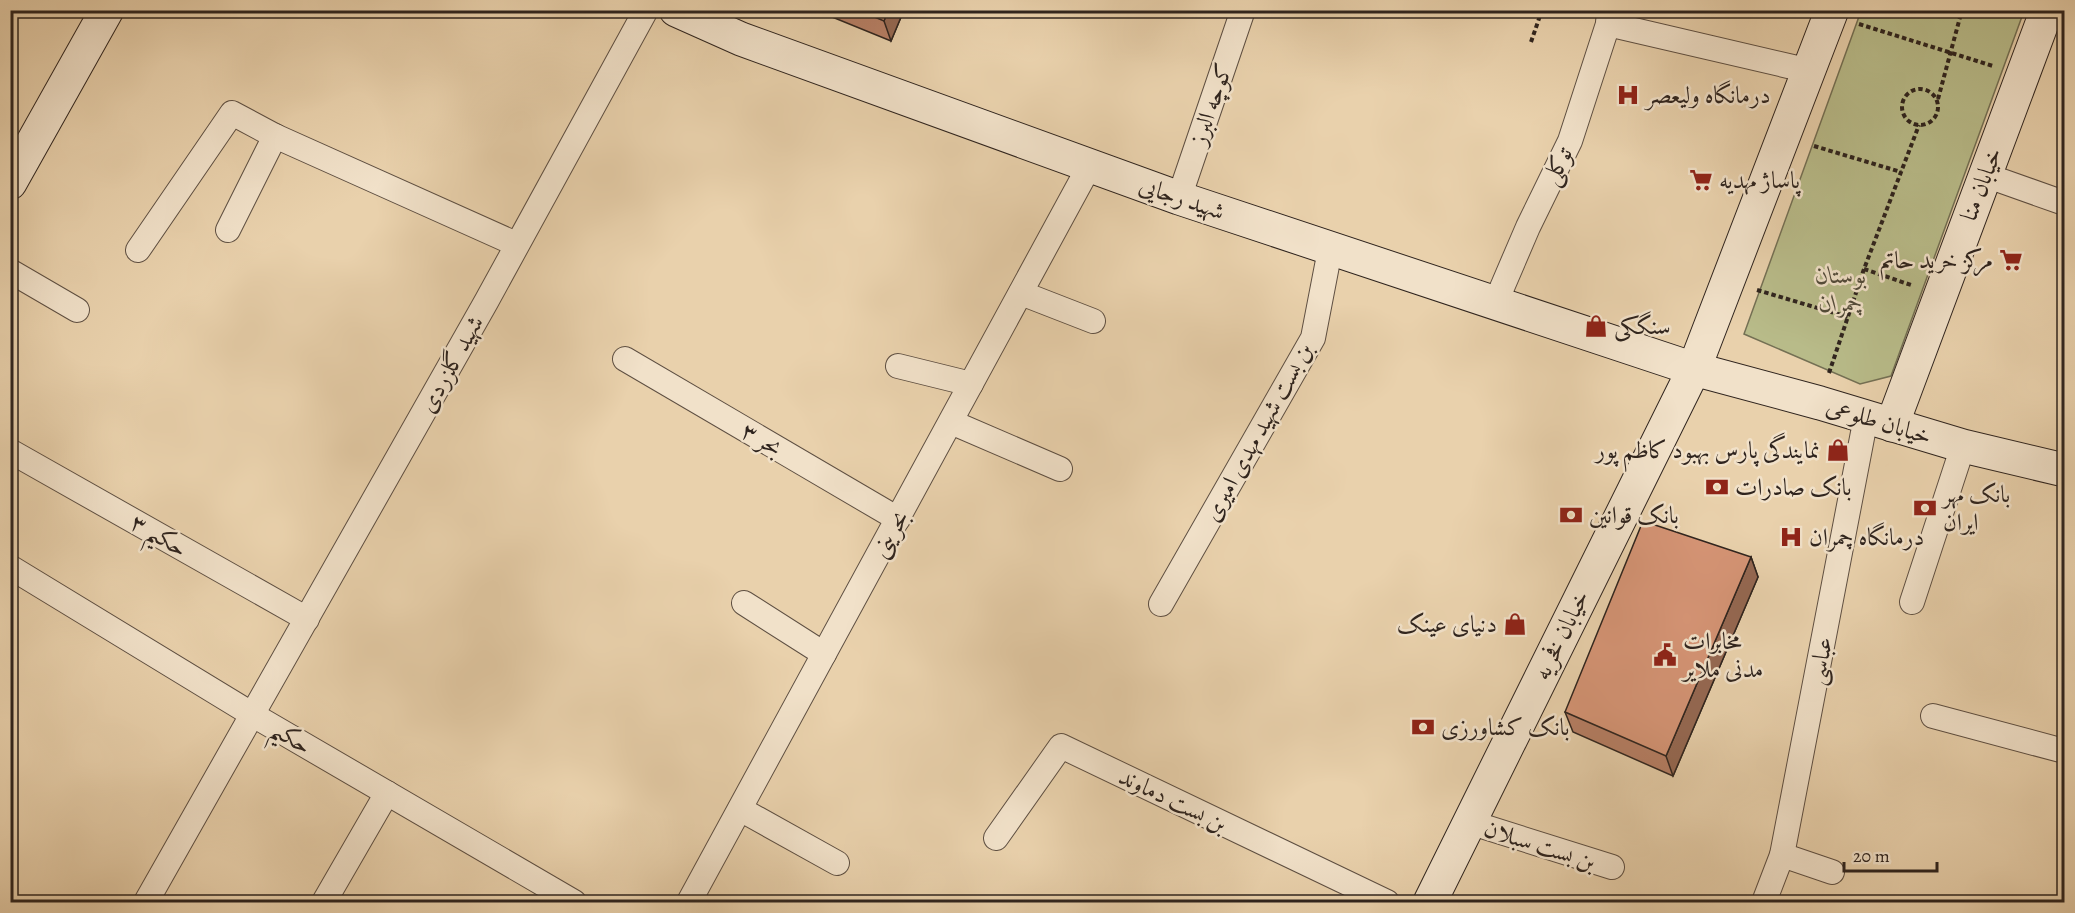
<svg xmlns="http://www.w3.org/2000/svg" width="2075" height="913" font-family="Alegreya,Amiri,serif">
	<rect width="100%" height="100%" fill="#e9d1ac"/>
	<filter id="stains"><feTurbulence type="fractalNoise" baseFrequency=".00333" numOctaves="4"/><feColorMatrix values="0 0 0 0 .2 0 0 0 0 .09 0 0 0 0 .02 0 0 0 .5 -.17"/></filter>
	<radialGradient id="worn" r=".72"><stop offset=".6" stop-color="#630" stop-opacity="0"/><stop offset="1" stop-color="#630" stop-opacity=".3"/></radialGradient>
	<path fill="#b8bb89" stroke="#747054" stroke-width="1.5" d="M1861,11H2024L1891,376L1860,384L1744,334Z"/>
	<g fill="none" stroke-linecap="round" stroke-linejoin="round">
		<g stroke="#5e4f42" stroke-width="26">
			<g id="minor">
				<path d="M1608,24L1810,71"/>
				<path d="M1985,175L2064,203"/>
				<path d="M1179,198L1243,10"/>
				<path d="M228,230L275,136"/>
				<path d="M138,250L232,113L275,136L516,244"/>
				<path d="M10,271L77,310"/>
				<path d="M1021,293L1093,321"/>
				<path d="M1495,304L1528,227L1570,141L1608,24L1609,10"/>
				<path d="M625,359L898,519"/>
				<path d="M898,366L971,384"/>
				<path d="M951,422L1060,469"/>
				<path d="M10,451L307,619"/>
				<path d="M10,567L253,715L574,902"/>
				<path d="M1912,602L1963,446"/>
				<path d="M744,603L824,654"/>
				<path d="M1161,604L1313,338L1330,250"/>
				<path d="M1933,716L2064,751"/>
				<path d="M740,809L837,863"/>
				<path d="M1469,822L1612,867"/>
				<path d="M996,838L1061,746L1387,902"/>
				<path d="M1782,855L1832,872"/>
				<path d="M146,902L486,302L646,10"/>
				<path d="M324,902L387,793"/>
				<path d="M689,902L1090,165"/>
				<path d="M1764,902L1782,855L1866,417"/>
			</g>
		</g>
		<g stroke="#2f241e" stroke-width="35">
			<g id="secondary">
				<path d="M676,10L741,39L1179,198L1694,369L1820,403L1963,446L2064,470"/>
				<path d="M10,183L107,10"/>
				<path d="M1892,425L2047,10"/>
				<path d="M1430,902L1694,369L1832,10"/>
			</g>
		</g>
		<g stroke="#2f241e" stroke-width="4" stroke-dasharray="4.5 3" stroke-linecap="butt">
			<path d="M1859,24L1993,66"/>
			<path d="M1531,42L1542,10"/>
			<circle cx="1920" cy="107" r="18"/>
			<path d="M1938,99L1962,10"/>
			<path d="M1814,146L1901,172"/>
			<path d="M1864,269L1911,285"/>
			<path d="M1757,290L1848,317"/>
			<path d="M1829,373L1864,269L1919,125"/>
		</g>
		<use href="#minor" stroke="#f1e1c9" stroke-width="24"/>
		<use href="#secondary" stroke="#f1e1c9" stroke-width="33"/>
	</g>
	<g fill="#b77f65" stroke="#2f241e" stroke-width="1.5">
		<path d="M815,10H904L891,41Z"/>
		<path d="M1751,557L1758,577L1673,776L1573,732L1565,712Z"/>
	</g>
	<g fill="#956852" stroke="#2f241e" stroke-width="1.5">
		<path d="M888,10H904L891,41L884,21Z"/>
		<path d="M1751,557L1758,577L1673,776L1666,756Z"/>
	</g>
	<g fill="#d59475" stroke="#2f241e" stroke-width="1.5">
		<path d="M858,10H888L884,21Z"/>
		<path d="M1643,521L1751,557L1666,756L1565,712Z"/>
	</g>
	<defs>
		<g id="hospital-bare" transform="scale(1.8)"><path d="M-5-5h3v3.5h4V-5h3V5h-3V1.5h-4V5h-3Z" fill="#8f2418" stroke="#f1e1c9" stroke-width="2.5" paint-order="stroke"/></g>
		<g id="supermarket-bare" transform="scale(1.8)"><path d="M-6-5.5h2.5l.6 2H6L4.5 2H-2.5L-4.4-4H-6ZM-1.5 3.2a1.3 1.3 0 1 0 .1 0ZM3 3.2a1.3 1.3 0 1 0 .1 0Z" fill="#8f2418" stroke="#f1e1c9" stroke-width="2.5" paint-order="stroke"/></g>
		<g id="shop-bare" transform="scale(1.8)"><path d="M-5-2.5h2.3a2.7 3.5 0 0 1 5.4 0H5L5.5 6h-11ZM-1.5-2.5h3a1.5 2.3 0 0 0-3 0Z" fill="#8f2418" stroke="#f1e1c9" stroke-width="2.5" paint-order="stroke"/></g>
		<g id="bank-bare" transform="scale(1.8)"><path d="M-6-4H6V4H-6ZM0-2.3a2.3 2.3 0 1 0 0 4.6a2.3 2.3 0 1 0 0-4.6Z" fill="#8f2418" stroke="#f1e1c9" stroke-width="2.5" paint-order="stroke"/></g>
		<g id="civic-bare" transform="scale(1.8)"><path d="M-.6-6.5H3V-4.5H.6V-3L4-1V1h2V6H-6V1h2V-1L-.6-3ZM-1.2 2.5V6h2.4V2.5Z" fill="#8f2418" stroke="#f1e1c9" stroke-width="2.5" paint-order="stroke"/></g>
	</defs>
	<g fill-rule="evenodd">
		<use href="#hospital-bare" x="1628" y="95"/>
		<use href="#supermarket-bare" x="1701" y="180"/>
		<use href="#supermarket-bare" x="2011" y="260"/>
		<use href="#shop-bare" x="1596" y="326"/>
		<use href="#shop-bare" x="1838" y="450"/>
		<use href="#bank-bare" x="1717" y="487"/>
		<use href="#bank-bare" x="1925" y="508"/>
		<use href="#bank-bare" x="1571" y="515"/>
		<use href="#hospital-bare" x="1791" y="537"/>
		<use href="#shop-bare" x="1515" y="624"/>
		<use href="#civic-bare" x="1665" y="655"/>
		<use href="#bank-bare" x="1423" y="727"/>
	</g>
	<g text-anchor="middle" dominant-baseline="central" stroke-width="5" stroke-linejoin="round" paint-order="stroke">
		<g font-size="24" fill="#2f241e" stroke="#f1e1c9" text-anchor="start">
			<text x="1646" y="95">درمانگاه ولیعصر</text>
			<text x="1719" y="180">پاساژ مهدیه</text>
			<text x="1993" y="260" text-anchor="end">مرکز خرید حاتم</text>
			<text x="1614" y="326">سنگکی</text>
			<text x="1820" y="450" text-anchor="end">نمایندگی پارس بهبود کاظم پور</text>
			<text x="1735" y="487">بانک صادرات</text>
			<text x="1943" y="494">بانک مهر<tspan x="1943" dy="28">ایران</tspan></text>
			<text x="1589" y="515">بانک قوانین</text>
			<text x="1809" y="537">درمانگاه چمران</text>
			<text x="1497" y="624" text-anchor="end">دنیای عینک</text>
			<text x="1683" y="641">مخابرات<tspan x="1683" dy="28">مدنی ملایر</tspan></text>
			<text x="1441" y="727">بانک کشاورزی</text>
		</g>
		<g font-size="24" fill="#2f241e" stroke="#f1e1c9">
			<text transform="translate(1211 104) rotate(-71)">کوچه البرز</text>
			<text transform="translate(1557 166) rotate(-64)">توکلی</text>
			<text transform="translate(1981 184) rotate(-69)">خیابان منا</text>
			<text transform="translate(1182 198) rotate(19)">شهید رجایی</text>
			<text transform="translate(451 364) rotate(-61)">شهید گلزردی</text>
			<text transform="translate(1879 421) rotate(17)">خیابان طلوعی</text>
			<text transform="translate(1258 432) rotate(-61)">بن بست شهید مهدی امیری</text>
			<text transform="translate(762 439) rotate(30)">بحر ۳</text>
			<text transform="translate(890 534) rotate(-61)">بحرینی</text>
			<text transform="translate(159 535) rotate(30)">حکیم ۳</text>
			<text transform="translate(1561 635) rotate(-64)">خیابان فخریه</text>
			<text transform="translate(1820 661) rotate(-79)">عباسی</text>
			<text transform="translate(291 737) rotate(30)">حکیم</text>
			<text transform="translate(1173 800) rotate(26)">بن بست دماوند</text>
			<text transform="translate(1540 845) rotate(18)">بن بست سبلان</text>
		</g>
		<g font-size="24" font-style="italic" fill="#514a39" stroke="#f1e1c9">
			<text x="1841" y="275">بوستان<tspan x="1841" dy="28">چمران</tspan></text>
		</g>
	</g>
	<rect width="2075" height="913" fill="none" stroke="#e9d1ac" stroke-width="36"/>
	<rect x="12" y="12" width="2051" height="889" fill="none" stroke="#2f241e" stroke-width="3"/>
	<rect x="18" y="18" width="2039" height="877" fill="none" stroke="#2f241e" stroke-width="1.5"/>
	<path d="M1844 862v9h93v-9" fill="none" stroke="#2f241e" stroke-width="3"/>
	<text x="1853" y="862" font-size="18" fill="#2f241e" stroke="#f1e1c9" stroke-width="4.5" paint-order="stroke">20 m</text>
	<rect width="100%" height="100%" filter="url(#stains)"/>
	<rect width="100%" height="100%" fill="url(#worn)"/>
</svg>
